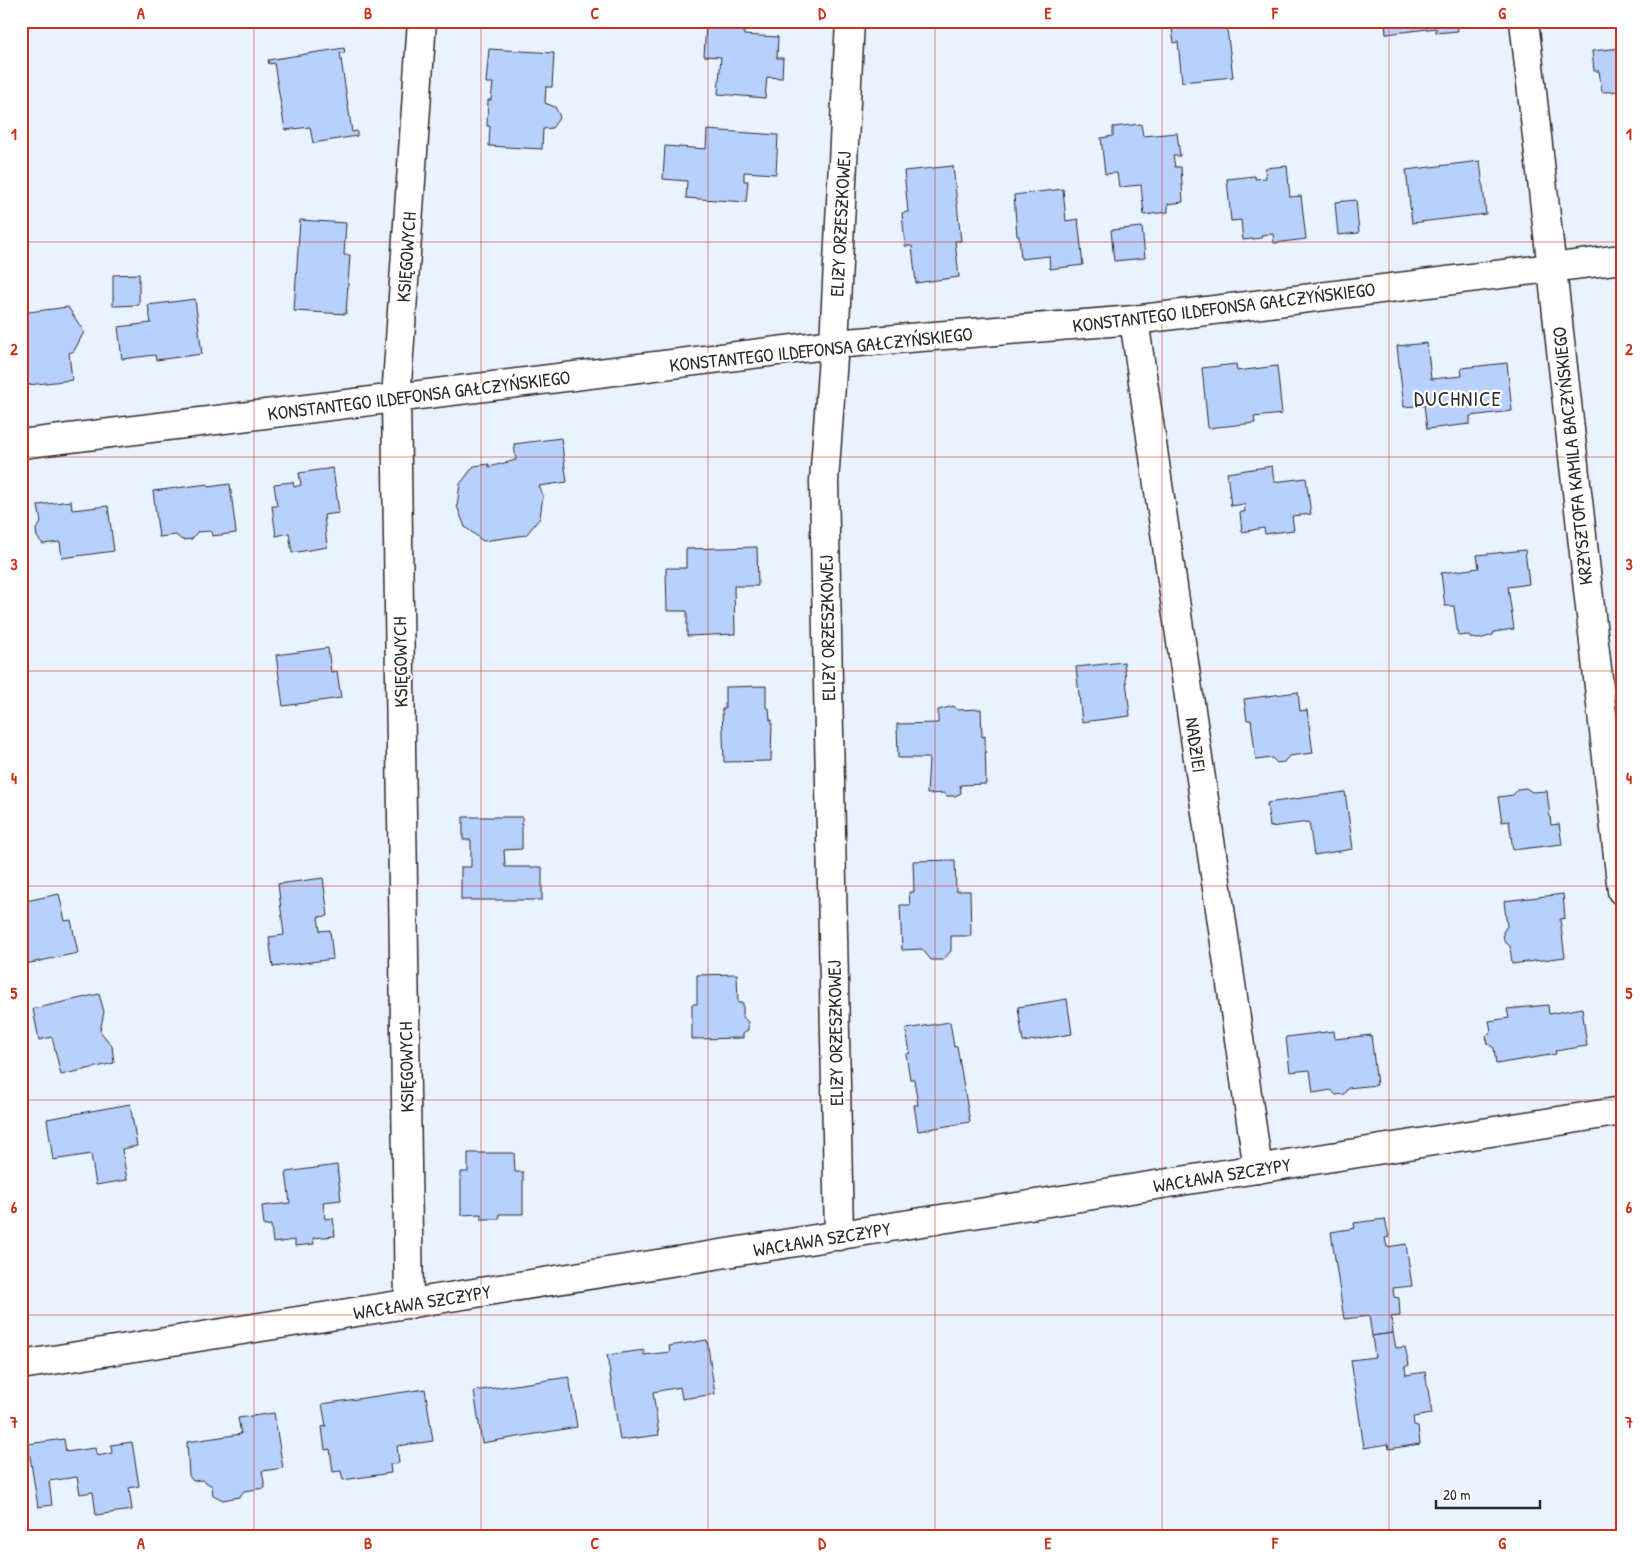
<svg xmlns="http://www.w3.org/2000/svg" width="1643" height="1557" font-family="'Patrick Hand',sans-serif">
	<rect width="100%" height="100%" fill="#eaf1ff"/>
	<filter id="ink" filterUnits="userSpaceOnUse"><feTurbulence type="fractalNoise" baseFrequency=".02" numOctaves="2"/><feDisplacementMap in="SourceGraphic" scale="10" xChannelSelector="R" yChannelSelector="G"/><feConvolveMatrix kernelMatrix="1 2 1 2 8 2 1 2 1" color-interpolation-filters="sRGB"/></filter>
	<g filter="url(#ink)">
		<g fill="#b8d0fe" stroke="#2b2b2b">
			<path d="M1171,21H1226L1233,77L1182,82L1178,42L1174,43Z"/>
			<path d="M1385,21H1457L1458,31L1436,33V28L1386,34Z"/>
			<path d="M706,26L744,28V35L778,37L777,58H783L782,78L767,77L765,98L718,94L721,57L704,56Z"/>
			<path d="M344,48L345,53H340L352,132L357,131V136L313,143L310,127L285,130L274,63L269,64L268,60Z"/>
			<path d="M1622,48V96H1619V91L1602,92L1599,71H1594L1592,51Z"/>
			<path d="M489,49L554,53L552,87H546L545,103L555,107L560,117L552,128L543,129L542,149L489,146L490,126H487L488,100H491L493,83H486Z"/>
			<path d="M1141,124L1143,136L1177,133L1180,156H1173L1175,167H1181L1183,202L1168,204V212L1144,215L1141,185L1119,187L1117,173L1105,174L1101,138L1113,136V127Z"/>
			<path d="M707,130L778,135L776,174L744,172V181H748L746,202L686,198L687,181L663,179L665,146L706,149Z"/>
			<path d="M1480,161L1486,214L1412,223L1406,170Z"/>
			<path d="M953,166L961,241H955L959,277L916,283L912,246H905L902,213L908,212L904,171Z"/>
			<path d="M1287,166L1290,197L1301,196L1306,239L1274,243L1273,234L1261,235L1262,238L1243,240L1241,220L1231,221L1227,179L1255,176V179L1266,178L1265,168Z"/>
			<path d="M1063,189L1066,221L1078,219L1083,265L1050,269L1049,256L1021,259L1019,236H1017L1014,195Z"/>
			<path d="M1356,200L1359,233L1338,235L1335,202Z"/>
			<path d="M300,220L346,223L344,255H350L346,314L294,311Z"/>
			<path d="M1142,227L1145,258L1114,261L1111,230Z"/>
			<path d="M139,274V305L113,306V275Z"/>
			<path d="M195,299L202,354L156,360L155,355L122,359L118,327L151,323L148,305Z"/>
			<path d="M68,307L84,332L74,351L69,353L72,380L28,385L23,346H21V313Z"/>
			<path d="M1427,343L1431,379L1462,376L1461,368L1507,363L1512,411L1470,416V424L1427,429L1424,405L1404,407L1397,346Z"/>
			<path d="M1236,364L1237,371L1277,366L1282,414L1254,417L1255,423L1208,428L1202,368Z"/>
			<path d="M561,438L567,482L539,486L543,495L540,518L526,535L483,541L465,527L457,506L460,484L474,466L489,464V467L516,460L514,444Z"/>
			<path d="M1272,466L1274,482L1306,478L1311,514L1292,516L1294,530L1265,534L1264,528L1242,532L1240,512H1245L1244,504L1231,506L1227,473Z"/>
			<path d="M333,468L339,513L324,515L327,547L292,553L289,533L276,536L272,506H277L274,484L293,482L294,487L301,485L299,473Z"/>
			<path d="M208,484V487L230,484L236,533L212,536L211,531L197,532L192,539L182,540L176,535L159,537L153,491Z"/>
			<path d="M71,501L72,510L108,506L114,551L62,558L60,542L43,544L37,537L36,529L41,523L38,505Z"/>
			<path d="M757,547L758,586H734L735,634L687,636V611H667L666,568H686V549Z"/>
			<path d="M1525,550L1529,584L1508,587L1514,629L1494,632L1493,635L1479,639L1471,638L1469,635L1458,636L1454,606H1445L1441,573L1479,568L1477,555Z"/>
			<path d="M328,648L331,672L337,671L341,698L283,706L276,655Z"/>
			<path d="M1124,662L1130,716L1082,722L1076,667Z"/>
			<path d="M766,686V708H769L770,720H772L771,761L724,762L722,709H725V687Z"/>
			<path d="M1298,692L1300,711L1307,710L1313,753L1289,756L1284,762L1277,763L1272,758L1256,760L1251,720H1247L1244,699Z"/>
			<path d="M954,706L957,710L981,709L982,737L985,736L986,784L960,785L961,793L955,796H947L944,793L927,794L929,758H898L897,724L938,723V710Z"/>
			<path d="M1526,788L1532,792L1547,791L1551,825L1559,824L1562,844L1513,850L1509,821L1502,822L1498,797L1513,795L1518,789Z"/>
			<path d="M1345,792L1353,849L1314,855L1309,822L1270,827L1267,803Z"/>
			<path d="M463,817H522V849L504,850L505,867H542V900H461V867H471V840H463Z"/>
			<path d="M955,860L956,891H970L971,936H951V951L943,960H931L922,949L902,950L900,905H910L909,892H914L913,861Z"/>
			<path d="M323,878L328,916L318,917L320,931L330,930L333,959L273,967L269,937L284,935L278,884Z"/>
			<path d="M59,894L65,921L71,920L78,953L21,965V902Z"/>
			<path d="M1563,894L1565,918L1560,919L1565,957L1512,964L1510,946L1504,941L1503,932L1507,926L1504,901Z"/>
			<path d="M737,974L738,1003H743V1017L748,1022V1030L743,1034V1038L692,1039V1004H697V975Z"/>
			<path d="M99,994L104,1012L100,1031L112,1046L114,1063L61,1075L52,1037L39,1040L33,1009Z"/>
			<path d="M1067,999L1072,1034L1023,1042L1018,1007Z"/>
			<path d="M1548,1005L1549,1014L1582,1008L1587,1046L1555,1051L1556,1054L1496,1064L1494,1048L1488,1044L1486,1036L1491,1031L1489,1021L1509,1018L1507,1009Z"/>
			<path d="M950,1022L954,1047L957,1046L970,1122L918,1131L914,1105H918L914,1079H910L906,1054L910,1053L906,1029Z"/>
			<path d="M1334,1031L1335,1039L1371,1035L1377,1085L1348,1088L1344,1094L1336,1095L1331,1090L1313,1093L1310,1070L1290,1072L1286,1037Z"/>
			<path d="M130,1104L137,1146L122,1149L127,1180L96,1185L91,1154L53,1160L47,1119Z"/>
			<path d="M468,1153H514L515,1172H523V1214H499V1219H481V1214L461,1215V1172H468Z"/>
			<path d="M337,1165L341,1200L323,1202L325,1219L333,1218L335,1236L313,1238L314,1244L295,1246V1240L273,1243L271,1225L264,1226L262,1206L290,1203L286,1172Z"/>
			<path d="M1385,1219L1389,1237L1385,1238L1387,1247L1406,1244L1412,1286L1393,1288L1394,1297L1399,1298L1400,1316L1391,1317L1393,1333L1372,1336L1369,1316L1344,1319L1331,1232L1355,1228L1354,1223Z"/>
			<path d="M1393,1333L1396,1348L1405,1347L1409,1365L1405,1367L1406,1375L1425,1372L1432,1414L1413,1417L1414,1425L1418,1426L1420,1444L1389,1449L1388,1444L1364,1448L1351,1360L1375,1357L1372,1336Z"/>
			<path d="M707,1340L715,1394L682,1399L680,1387L653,1392L659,1435L620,1440L607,1355L644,1350V1355L670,1352L669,1346Z"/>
			<path d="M569,1377L577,1427L482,1443L474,1391Z"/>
			<path d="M425,1389L433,1441L397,1446L399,1463L390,1464L391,1473L343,1480L341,1471L333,1472L330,1449L325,1450L322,1427L326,1426L322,1404Z"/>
			<path d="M274,1413L283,1468L262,1471L265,1488L244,1491L239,1497L223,1500L213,1495L212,1486L202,1480L193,1481L189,1476L187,1442L241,1434L238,1418Z"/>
			<path d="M64,1439L66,1452L95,1448L97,1456L112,1453L111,1445L132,1442L139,1486L129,1488L132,1510L96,1515L93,1492L80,1494L77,1477L49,1481L52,1505L38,1507L28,1444Z"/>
		</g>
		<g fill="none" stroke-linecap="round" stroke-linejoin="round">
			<g stroke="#2b2b2b" stroke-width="31">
				<g id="minor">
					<path d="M1524,21L1622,891"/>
					<path d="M1134,320L1258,1169"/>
					<path d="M21,444L834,344L1134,320L1622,259"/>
					<path d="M839,1236L824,481L834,344L850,21"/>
					<path d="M409,1304L396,398L422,21"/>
					<path d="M21,1365L1622,1111"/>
				</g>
			</g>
			<use href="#minor" stroke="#fff" stroke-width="28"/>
		</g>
	</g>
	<path fill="none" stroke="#c8321e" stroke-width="1" stroke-opacity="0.55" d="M254,21V1536M481,21V1536M708,21V1536M935,21V1536M1162,21V1536M1389,21V1536M21,242H1622M21,457H1622M21,671H1622M21,886H1622M21,1100H1622M21,1315H1622"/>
	<g text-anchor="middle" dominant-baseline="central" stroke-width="4.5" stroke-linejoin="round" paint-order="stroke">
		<g font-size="19" fill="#2b2b2b" stroke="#fff">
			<text transform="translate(840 224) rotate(-87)">ELIZY ORZESZKOWEJ</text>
			<text transform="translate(406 257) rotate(-86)">KSIĘGOWYCH</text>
			<text transform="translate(1224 307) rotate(-7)">KONSTANTEGO ILDEFONSA GAŁCZYŃSKIEGO</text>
			<text transform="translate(821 349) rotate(-6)">KONSTANTEGO ILDEFONSA GAŁCZYŃSKIEGO</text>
			<text transform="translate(419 395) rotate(-7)">KONSTANTEGO ILDEFONSA GAŁCZYŃSKIEGO</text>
			<text transform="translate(1572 456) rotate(-96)">KRZYSZTOFA KAMILA BACZYŃSKIEGO</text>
			<text transform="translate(827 628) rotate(-91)">ELIZY ORZESZKOWEJ</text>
			<text transform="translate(400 662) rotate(-91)">KSIĘGOWYCH</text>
			<text transform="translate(1196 745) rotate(82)">NADZIEI</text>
			<text transform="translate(835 1033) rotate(-91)">ELIZY ORZESZKOWEJ</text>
			<text transform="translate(406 1067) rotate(-91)">KSIĘGOWYCH</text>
			<text transform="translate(1222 1175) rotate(-9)">WACŁAWA SZCZYPY</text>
			<text transform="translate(822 1239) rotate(-9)">WACŁAWA SZCZYPY</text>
			<text transform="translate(422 1302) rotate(-9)">WACŁAWA SZCZYPY</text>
		</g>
		<g font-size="21" letter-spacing="1" fill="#2b2b2b" stroke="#fff">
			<text x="1458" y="398">DUCHNICE</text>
		</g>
	</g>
	<rect width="1643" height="1557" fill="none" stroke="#fff" stroke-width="55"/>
	<path d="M1436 1500v8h104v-8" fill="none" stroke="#2b2b2b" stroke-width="2.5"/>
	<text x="1443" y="1500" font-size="15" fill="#2b2b2b" stroke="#ffffff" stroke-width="4" paint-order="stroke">20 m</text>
	<rect x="28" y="28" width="1588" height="1502" fill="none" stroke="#c8321e" stroke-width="2"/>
	<g font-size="16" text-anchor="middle" font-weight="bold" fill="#c8321e">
		<text x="141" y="19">A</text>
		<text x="368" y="19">B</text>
		<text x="595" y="19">C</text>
		<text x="822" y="19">D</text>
		<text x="1048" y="19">E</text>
		<text x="1275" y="19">F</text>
		<text x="1502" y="19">G</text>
		<text x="14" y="140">1</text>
		<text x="1629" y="140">1</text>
		<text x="14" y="355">2</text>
		<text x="1629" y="355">2</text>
		<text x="14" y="570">3</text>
		<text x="1629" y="570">3</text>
		<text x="14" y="784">4</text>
		<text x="1629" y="784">4</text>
		<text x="14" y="999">5</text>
		<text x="1629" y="999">5</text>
		<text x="14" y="1213">6</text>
		<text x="1629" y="1213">6</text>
		<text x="14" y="1428">7</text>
		<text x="1629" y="1428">7</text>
		<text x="141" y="1549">A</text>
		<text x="368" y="1549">B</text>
		<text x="595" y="1549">C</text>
		<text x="822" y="1549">D</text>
		<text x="1048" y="1549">E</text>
		<text x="1275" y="1549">F</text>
		<text x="1502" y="1549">G</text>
	</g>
</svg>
